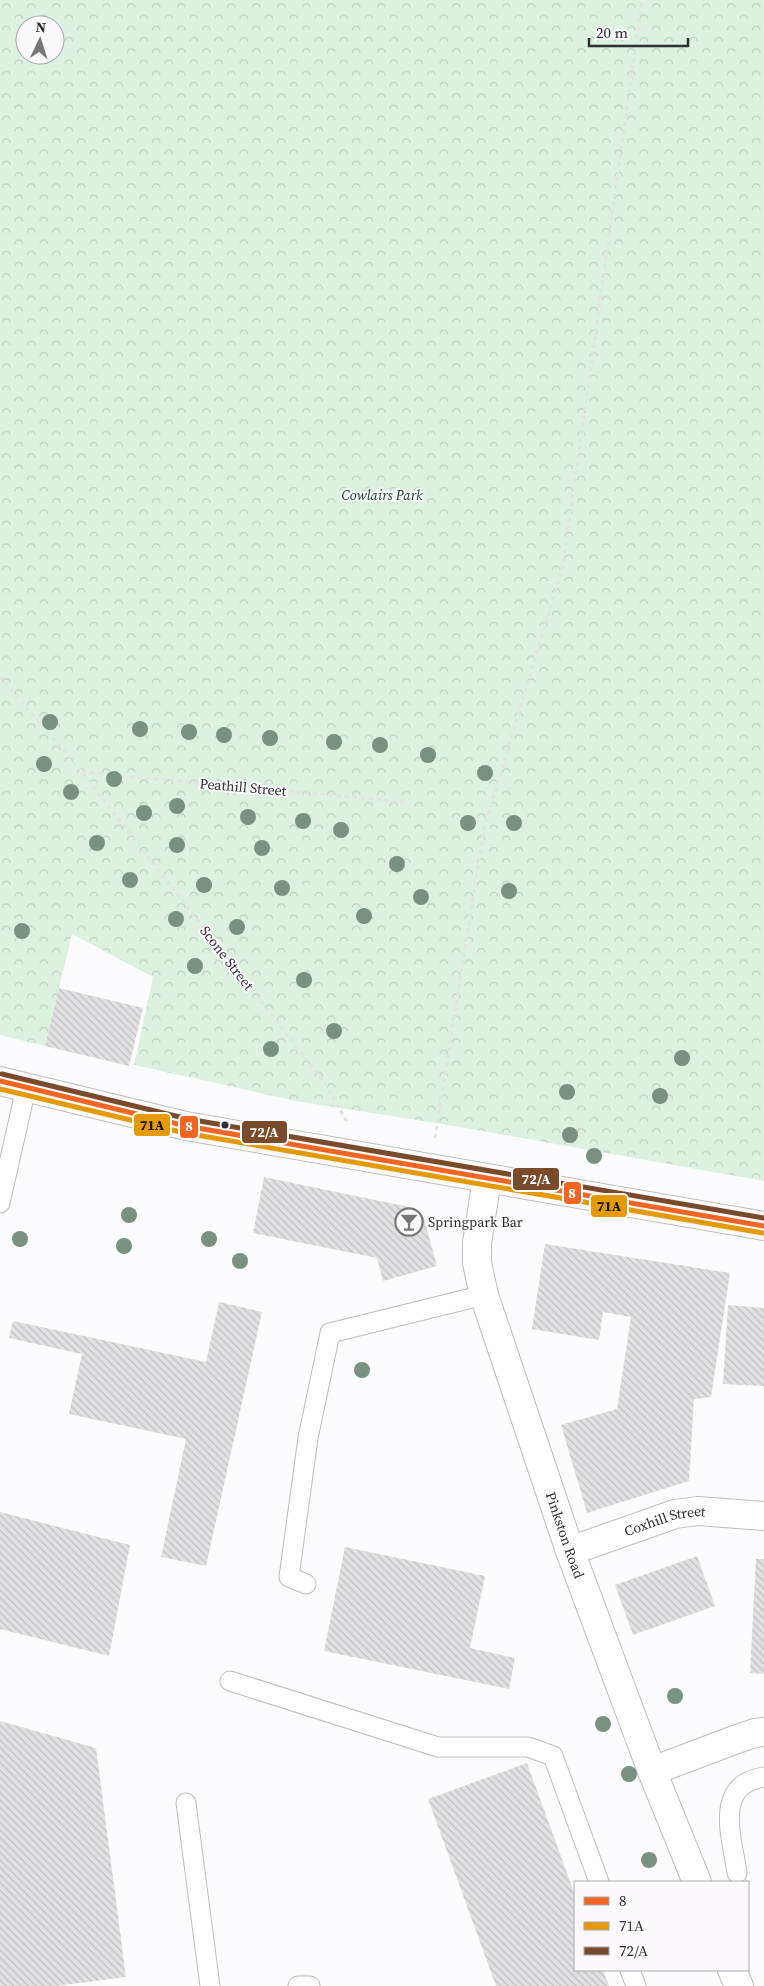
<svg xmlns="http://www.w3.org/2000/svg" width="764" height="1986" font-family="'Source Serif 4',serif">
	<defs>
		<pattern id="park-crowns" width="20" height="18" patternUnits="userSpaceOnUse" patternTransform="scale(1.25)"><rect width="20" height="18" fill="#ddf1e0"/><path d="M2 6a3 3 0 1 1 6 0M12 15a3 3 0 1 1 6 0" fill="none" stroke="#becfc1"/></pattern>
		<pattern id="building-back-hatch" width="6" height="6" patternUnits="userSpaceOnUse" patternTransform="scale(1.25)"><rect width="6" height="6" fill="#e1e0e2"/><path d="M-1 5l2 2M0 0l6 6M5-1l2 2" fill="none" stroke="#c1c0c2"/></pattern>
	</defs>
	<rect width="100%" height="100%" fill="#fcfbfe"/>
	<path fill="url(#park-crowns)" fill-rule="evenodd" d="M0,0H764V1181L454,1126L296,1101L134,1065L153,977L72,934L45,1046L0,1035ZM25,25H55V55H25Z"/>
	<g fill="url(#building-back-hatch)">
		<path d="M59,988L143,1008L129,1066L45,1046Z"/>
		<path d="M264,1177L409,1207L417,1210L424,1218L437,1266L383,1281L377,1258L253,1233Z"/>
		<path d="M545,1244L730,1273L711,1397L694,1399L689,1481L587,1513L561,1425L617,1409L631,1317L603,1312L599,1340L532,1329Z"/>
		<path d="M219,1302L262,1312L206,1566L161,1557L186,1439L69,1414L82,1354L9,1338L13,1321L206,1362Z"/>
		<path d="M728,1305L764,1308V1386L723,1384Z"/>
		<path d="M0,1512L130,1545L109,1656L0,1629Z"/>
		<path d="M345,1547L485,1576L470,1648L515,1658L509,1689L324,1651Z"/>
		<path d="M697,1556L715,1606L633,1635L615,1585Z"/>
		<path d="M756,1559H764V1674L750,1673Z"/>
		<path d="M0,1721L96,1748L126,1977L56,1986H0Z"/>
		<path d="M527,1763L575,1895V1970H603L609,1986H496L428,1799Z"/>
	</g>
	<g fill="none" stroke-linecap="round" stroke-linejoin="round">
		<g stroke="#bebdc0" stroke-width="21">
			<g id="lane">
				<path d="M0,1203L26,1088"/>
				<path d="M306,1584L289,1577L308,1438L330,1333L484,1295"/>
				<path d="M230,1681L438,1747H528L553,1756L599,1882"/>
				<path d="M186,1803L210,1986"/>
				<path d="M737,1873C732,1837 713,1785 764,1777"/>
				<path d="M630,1970L636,1986"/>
				<path d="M298,1986H310"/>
			</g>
		</g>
		<g stroke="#bebdc0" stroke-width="30">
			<g id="street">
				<path id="s1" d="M570,1551L675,1514L698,1511L764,1516"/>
				<path d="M652,1771L737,1739L755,1733L764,1732"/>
			</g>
		</g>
		<g stroke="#bebdc0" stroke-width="30">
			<g id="secondary">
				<path d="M0,1081L186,1126L764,1226"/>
				<path id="s2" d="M487,1179L477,1243V1263L484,1295L570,1551L652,1771L697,1882"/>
				<path d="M732,1970L739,1986"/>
			</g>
		</g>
		<g stroke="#e2e2e3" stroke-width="3" stroke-dasharray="4 4" stroke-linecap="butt">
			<path d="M0,677L82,772L327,1086L347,1122"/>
			<path d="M82,772L404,802"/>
			<path d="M435,1138L484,828L563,566L642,0"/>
		</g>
		<use href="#lane" stroke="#fffeff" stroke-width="19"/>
		<use href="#street" stroke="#fffeff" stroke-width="28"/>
		<use href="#secondary" stroke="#fffeff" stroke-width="28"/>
		<g stroke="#fcfaff" stroke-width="9">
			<path id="bus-1" d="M0,1081L186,1126L764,1226"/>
		</g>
		<g stroke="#fcfaff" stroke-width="9">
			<path id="bus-2" d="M0,1089L185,1133L763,1233"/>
		</g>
		<g stroke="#fcfaff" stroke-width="9">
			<path id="bus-3" d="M2,1074L188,1119L764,1218"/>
		</g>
		<use href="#bus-1" stroke="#f26522" stroke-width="5"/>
		<use href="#bus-2" stroke="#e39a05" stroke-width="5"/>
		<use href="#bus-3" stroke="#7a4b2a" stroke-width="5"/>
	</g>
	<g fill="#789180">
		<circle cx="50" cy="722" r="8"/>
		<circle cx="140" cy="729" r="8"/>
		<circle cx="189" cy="732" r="8"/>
		<circle cx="224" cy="735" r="8"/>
		<circle cx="270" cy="738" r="8"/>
		<circle cx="334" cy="742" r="8"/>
		<circle cx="380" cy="745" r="8"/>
		<circle cx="428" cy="755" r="8"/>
		<circle cx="44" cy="764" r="8"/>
		<circle cx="485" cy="773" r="8"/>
		<circle cx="114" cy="779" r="8"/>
		<circle cx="71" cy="792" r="8"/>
		<circle cx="177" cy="806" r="8"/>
		<circle cx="144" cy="813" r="8"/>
		<circle cx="248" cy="817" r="8"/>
		<circle cx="303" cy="821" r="8"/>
		<circle cx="468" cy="823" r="8"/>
		<circle cx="514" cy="823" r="8"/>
		<circle cx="341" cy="830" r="8"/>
		<circle cx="97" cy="843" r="8"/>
		<circle cx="177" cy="845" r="8"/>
		<circle cx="262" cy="848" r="8"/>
		<circle cx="397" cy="864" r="8"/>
		<circle cx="130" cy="880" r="8"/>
		<circle cx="204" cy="885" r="8"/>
		<circle cx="282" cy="888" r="8"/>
		<circle cx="509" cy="891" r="8"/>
		<circle cx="421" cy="897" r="8"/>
		<circle cx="364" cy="916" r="8"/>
		<circle cx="176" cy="919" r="8"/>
		<circle cx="237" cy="927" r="8"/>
		<circle cx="22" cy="931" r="8"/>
		<circle cx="195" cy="966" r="8"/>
		<circle cx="304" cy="980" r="8"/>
		<circle cx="334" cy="1031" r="8"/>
		<circle cx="271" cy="1049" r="8"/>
		<circle cx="682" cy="1058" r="8"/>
		<circle cx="567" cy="1092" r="8"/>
		<circle cx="660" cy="1096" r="8"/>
		<circle cx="570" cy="1135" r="8"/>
		<circle cx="594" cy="1156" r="8"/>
		<circle cx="129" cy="1215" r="8"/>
		<circle cx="20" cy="1239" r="8"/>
		<circle cx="209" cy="1239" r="8"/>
		<circle cx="124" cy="1246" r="8"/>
		<circle cx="240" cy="1261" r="8"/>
		<circle cx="362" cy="1370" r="8"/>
		<circle cx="675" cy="1696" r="8"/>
		<circle cx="603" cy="1724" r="8"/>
		<circle cx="629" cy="1774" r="8"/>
		<circle cx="649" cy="1860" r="8"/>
	</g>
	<defs>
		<g id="bar-ring" transform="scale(1.4375)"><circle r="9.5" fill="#fcfaff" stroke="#777679" stroke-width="1.5"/><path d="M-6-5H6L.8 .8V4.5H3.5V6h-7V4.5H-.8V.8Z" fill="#777679"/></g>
	</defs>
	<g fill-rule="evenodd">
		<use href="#bar-ring" x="409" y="1222"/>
	</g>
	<circle fill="#302e32" stroke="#fcfaff" stroke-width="2" cx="225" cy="1125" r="4.5"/>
	<g text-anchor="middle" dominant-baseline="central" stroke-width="4" stroke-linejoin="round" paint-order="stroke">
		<g font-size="14" font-style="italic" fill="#0c3a19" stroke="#fcfaff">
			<text x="382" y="495">Cowlairs Park</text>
		</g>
		<g font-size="14" fill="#302e32" stroke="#fcfaff">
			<text transform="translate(243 787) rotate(5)">Peathill Street</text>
			<text transform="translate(227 958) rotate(52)">Scone Street</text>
			<text stroke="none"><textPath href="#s1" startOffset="100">Coxhill Street</textPath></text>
			<text stroke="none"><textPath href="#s2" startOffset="371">Pinkston Road</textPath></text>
		</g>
		<g font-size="14" fill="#302e32" stroke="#fcfaff" text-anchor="start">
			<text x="428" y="1222">Springpark Bar</text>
		</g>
	</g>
	<g stroke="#fcfaff" stroke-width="2">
		<rect x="133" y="1113" width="38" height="24" rx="5" fill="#e39a05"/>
		<rect x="179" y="1115" width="20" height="24" rx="5" fill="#f26522"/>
		<rect x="241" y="1120" width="47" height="24" rx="5" fill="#7a4b2a"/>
		<rect x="512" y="1167" width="48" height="24" rx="5" fill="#7a4b2a"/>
		<rect x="563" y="1181" width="19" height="24" rx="5" fill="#f26522"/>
		<rect x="590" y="1194" width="38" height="24" rx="5" fill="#e39a05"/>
	</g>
	<g font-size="14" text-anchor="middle" font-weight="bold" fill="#fff">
		<text x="189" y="1131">8</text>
		<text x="264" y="1137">72/A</text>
		<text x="536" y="1184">72/A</text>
		<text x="572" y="1198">8</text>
	</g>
	<g font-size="14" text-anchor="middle" font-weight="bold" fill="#111">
		<text x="152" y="1130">71A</text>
		<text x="609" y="1211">71A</text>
	</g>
	<rect x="574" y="1881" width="175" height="90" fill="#fcfaff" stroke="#aaa8ad"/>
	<rect x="584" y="1897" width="25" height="8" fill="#f26522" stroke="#aaa8ad"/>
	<text x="619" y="1906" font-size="15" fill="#302e32">8</text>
	<rect x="584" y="1922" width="25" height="8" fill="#e39a05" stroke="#aaa8ad"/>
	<text x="619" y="1931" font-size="15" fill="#302e32">71A</text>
	<rect x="584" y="1947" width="25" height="8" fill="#7a4b2a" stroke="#aaa8ad"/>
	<text x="619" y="1956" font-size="15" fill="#302e32">72/A</text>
	<g transform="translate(40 40) rotate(4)"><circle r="24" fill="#fcfaff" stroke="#aaa8ad"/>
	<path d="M0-4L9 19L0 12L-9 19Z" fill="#777679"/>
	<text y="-8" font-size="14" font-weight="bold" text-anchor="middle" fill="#302e32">N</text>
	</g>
	<path d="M589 38v8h99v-8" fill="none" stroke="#302e32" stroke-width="2.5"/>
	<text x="596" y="38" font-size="15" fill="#302e32" stroke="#fcfaff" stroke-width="4" paint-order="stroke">20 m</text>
</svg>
